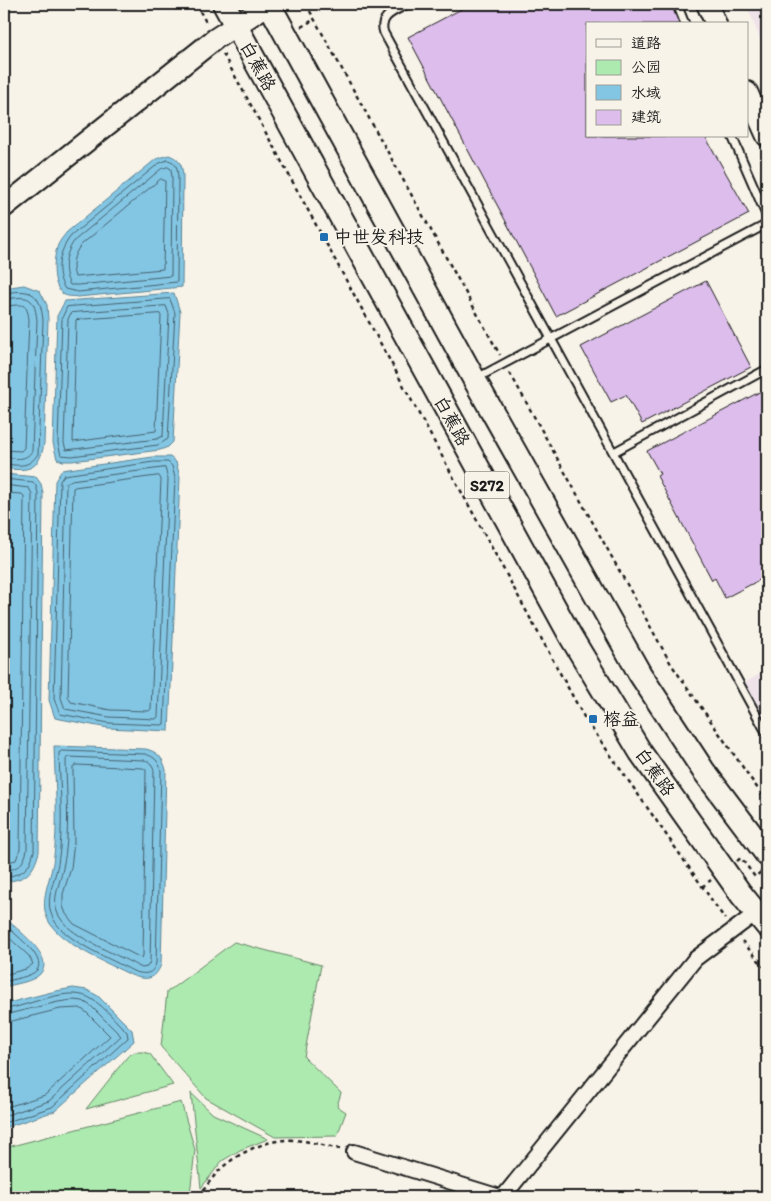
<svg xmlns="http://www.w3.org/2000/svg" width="771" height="1201" font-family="Itim,'LXGW WenKai TC',sans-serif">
	<rect width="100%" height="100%" fill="#f7f3e8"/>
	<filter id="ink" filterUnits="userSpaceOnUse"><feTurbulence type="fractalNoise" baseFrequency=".02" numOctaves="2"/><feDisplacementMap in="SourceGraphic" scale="10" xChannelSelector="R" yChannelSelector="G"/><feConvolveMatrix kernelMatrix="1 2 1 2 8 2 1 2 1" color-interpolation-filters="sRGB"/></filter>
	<g filter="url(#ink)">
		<g fill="#efe3e9">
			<path d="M746,4H767V56Z"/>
			<path d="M767,670V723L744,683Z"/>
		</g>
		<g fill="#adeaaf" stroke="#648366">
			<path d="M234,942L321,965L304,1057L341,1093L337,1106L346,1112L337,1136L275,1137L206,1098L161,1047L167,992Z"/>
			<path d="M135,1052H143L150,1054L173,1085L86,1109L123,1062L128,1056Z"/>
			<path d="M191,1093L213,1114L268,1139L240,1150L222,1161L201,1188Z"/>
			<path d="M181,1102L195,1150L190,1194L185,1197H4V1148Z"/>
		</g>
		<g fill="#83c6e4" stroke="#5a8294">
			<path d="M169,155C180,159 182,165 183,176L182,287L78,297C73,296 67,297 63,294C51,285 53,257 58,245C60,240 64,236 67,232L156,159Z"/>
			<path d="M24,285L40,291L47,305L48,320L44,443C40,470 28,472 4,468V288Z"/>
			<path d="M174,293L180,312L173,442L168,447L160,450L72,461H63L57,459L53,443L57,316L65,301Z"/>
			<path d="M153,457H170L176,462L180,477L169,731L108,728L55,718L49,700L55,481L62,470Z"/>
			<path d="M4,474L36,477L41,484L43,493L39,852C33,874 26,879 4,882Z"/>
			<path d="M54,746L146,749C158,752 163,758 166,770L161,964C156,980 146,981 131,975C107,963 66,946 51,925C37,905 49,885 53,863C59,825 55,784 54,746Z"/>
			<path d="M4,917C15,928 57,957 40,974C33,982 14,984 4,987Z"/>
			<path d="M73,988L87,990L98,996L132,1030L134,1041L55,1111L4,1128V1004L56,991Z"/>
		</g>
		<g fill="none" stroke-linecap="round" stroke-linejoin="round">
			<g stroke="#45606c" stroke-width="1">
				<path d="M168,160C177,162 177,168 178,177L177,282L78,292L65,289C54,272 59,251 71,236L158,164Z"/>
				<path d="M168,167L171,169L172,177L171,276L78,285H70C62,270 65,253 75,240L161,169Z"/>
				<path d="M161,179L165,181L163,269L75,277C71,265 73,255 81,245Z"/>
				<path d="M4,293C30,289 40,291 43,320L38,454C28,469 19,465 4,464"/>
				<path d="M4,299C26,297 34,293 37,320L32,451C25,462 15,458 4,457"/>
				<path d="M170,299L175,313L168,439L158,445L72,456L61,455L58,443L62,318L67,307Z"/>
				<path d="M4,306C20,306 27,299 29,320L24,448L21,451L4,450"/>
				<path d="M166,306L169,314L163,436L157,439L66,450L64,443L68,319L71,313Z"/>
				<path d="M160,314L161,316L156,431L73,442L76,320Z"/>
				<path d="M154,462H168L172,466L175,478L164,724L162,725L109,723L60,714L54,699L60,481L64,475L71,474Z"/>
				<path d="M165,468L168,479L158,717L156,719L109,717L65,709L61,698L66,483L72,480Z"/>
				<path d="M159,476L161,479L151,709L149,711L110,710L71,702L68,697L73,488L75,487Z"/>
				<path d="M4,479L33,482L36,486L38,493L34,851C29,870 23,874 4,877"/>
				<path d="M4,485L29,488L32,494L27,850C24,864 18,869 4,871"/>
				<path d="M4,493L22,494L24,496L20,849L16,860L4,863"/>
				<path d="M62,751L145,754C155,757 159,761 161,771L156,963C153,975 144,975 133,971C111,959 70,943 56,923C42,904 54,884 58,864C64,828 60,790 59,753Z"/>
				<path d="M68,757L144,760C151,762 153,765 154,772L150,962L147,967L142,968L136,965C116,954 72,937 61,919C49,903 60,885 63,868C71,833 66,795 66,760Z"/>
				<path d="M76,765L143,768L146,770L143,956L141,958L74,924L66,914L63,906V894L71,868L74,842L73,768Z"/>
				<path d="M4,924C12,932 47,957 37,970C31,977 13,979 4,982"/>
				<path d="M4,933L29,956L33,964L26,969L4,975"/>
				<path d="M4,1009C30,1007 69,983 93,1000C106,1008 116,1022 127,1032L128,1038L52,1107L4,1123"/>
				<path d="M4,1015L58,1002L73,1000L83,1001L91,1006L121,1036L49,1101L4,1116"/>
				<path d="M4,1023L60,1009L80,1008L86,1012L110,1036L45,1095L4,1108"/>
			</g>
		</g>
		<g fill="#dcbdeb" stroke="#1c1c1c">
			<path d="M471,4H671L679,24H587V136H705L749,214L556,316L408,37Z"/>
			<path d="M706,281L751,367L642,424L626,395L611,402L581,347Z"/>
			<path d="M767,388V576L725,598L715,578L712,580L657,476L660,474L647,451Z"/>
		</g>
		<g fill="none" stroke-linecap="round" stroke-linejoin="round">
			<g stroke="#1c1c1c" stroke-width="11">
				<g id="lane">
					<path d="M408,4C395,11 378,16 384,33L767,734"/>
					<path d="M677,4L685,24"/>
					<path d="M732,136L767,217"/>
					<path d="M477,378L767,224"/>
					<path d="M614,452L767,369"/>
				</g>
			</g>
			<g stroke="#1c1c1c" stroke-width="18">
				<g id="street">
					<path d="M354,1152L500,1197"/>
					<path d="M503,1197L695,959L756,913"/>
				</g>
			</g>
			<g stroke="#1c1c1c" stroke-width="24">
				<g id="secondary">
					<path d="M707,4L716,24"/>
					<path d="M747,92L767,136"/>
					<path d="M4,207L215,39L269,4"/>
				</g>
			</g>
			<g stroke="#1c1c1c" stroke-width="26">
				<g id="primary">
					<path d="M224,4L571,637L641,753L741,894L767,926"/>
					<path d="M269,4L474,379L640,674L703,770L767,855"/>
				</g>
			</g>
			<g stroke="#1c1c1c" stroke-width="2.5" stroke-dasharray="4 4" stroke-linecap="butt">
				<path d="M196,4L207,24"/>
				<path d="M306,4L500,355"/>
				<path d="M301,27L315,19"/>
				<path d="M223,54L584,717L725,919"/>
				<path d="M510,373L671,664L767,802"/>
				<path d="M737,861L741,858L755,877L762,871"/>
				<path d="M702,887L711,880"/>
				<path d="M742,941L767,970"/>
				<path d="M198,1197C204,1190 209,1182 215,1175C232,1155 267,1138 294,1140C309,1141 325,1146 340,1149"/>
			</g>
			<use href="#lane" stroke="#f7f3e8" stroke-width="7"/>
			<use href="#street" stroke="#f7f3e8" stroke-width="14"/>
			<use href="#secondary" stroke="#f7f3e8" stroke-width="20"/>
			<use href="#primary" stroke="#f7f3e8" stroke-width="22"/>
		</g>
	</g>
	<g fill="#1f6fb2" stroke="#f7f3e8" stroke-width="2">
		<rect x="319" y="232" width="10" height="10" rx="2.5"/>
		<rect x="588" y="714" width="10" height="10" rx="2.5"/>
	</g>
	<g text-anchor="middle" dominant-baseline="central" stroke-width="4" stroke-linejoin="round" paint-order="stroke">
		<rect fill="#f7f3e8" stroke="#5e5c59" stroke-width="1" x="464.5" y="471.5" width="45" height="27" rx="4"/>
		<g font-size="16" font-weight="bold" fill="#1c1c1c">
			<text x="487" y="485">S272</text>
		</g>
		<g font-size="18" fill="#1c1c1c" stroke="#f7f3e8">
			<text transform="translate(258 66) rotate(61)">白蕉路</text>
			<text transform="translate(452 421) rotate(61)">白蕉路</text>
			<text transform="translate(655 772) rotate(55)">白蕉路</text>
		</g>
		<g font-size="18" fill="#1c1c1c" stroke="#f7f3e8" text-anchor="start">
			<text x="334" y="237">中世发科技</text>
			<text x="603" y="719">榕益</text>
		</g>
	</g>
	<rect width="771" height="1201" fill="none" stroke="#f7f3e8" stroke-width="20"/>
	<rect x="10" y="10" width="751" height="1181" fill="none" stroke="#1c1c1c" stroke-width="2" filter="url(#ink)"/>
	<rect x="586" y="22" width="162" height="115" fill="#f7f3e8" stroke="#9f9d96"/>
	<rect x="596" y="39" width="25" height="8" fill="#f7f3e8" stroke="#9f9d96"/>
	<text x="631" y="48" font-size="15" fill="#1c1c1c">道路</text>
	<rect x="596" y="60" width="25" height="15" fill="#adeaaf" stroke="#9f9d96"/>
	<text x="631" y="72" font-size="15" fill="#1c1c1c">公园</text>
	<rect x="596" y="85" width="25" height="15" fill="#83c6e4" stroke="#9f9d96"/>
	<text x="631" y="98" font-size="15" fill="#1c1c1c">水域</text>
	<rect x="596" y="110" width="25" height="15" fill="#dcbdeb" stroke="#9f9d96"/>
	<text x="631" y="122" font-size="15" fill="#1c1c1c">建筑</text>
</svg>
